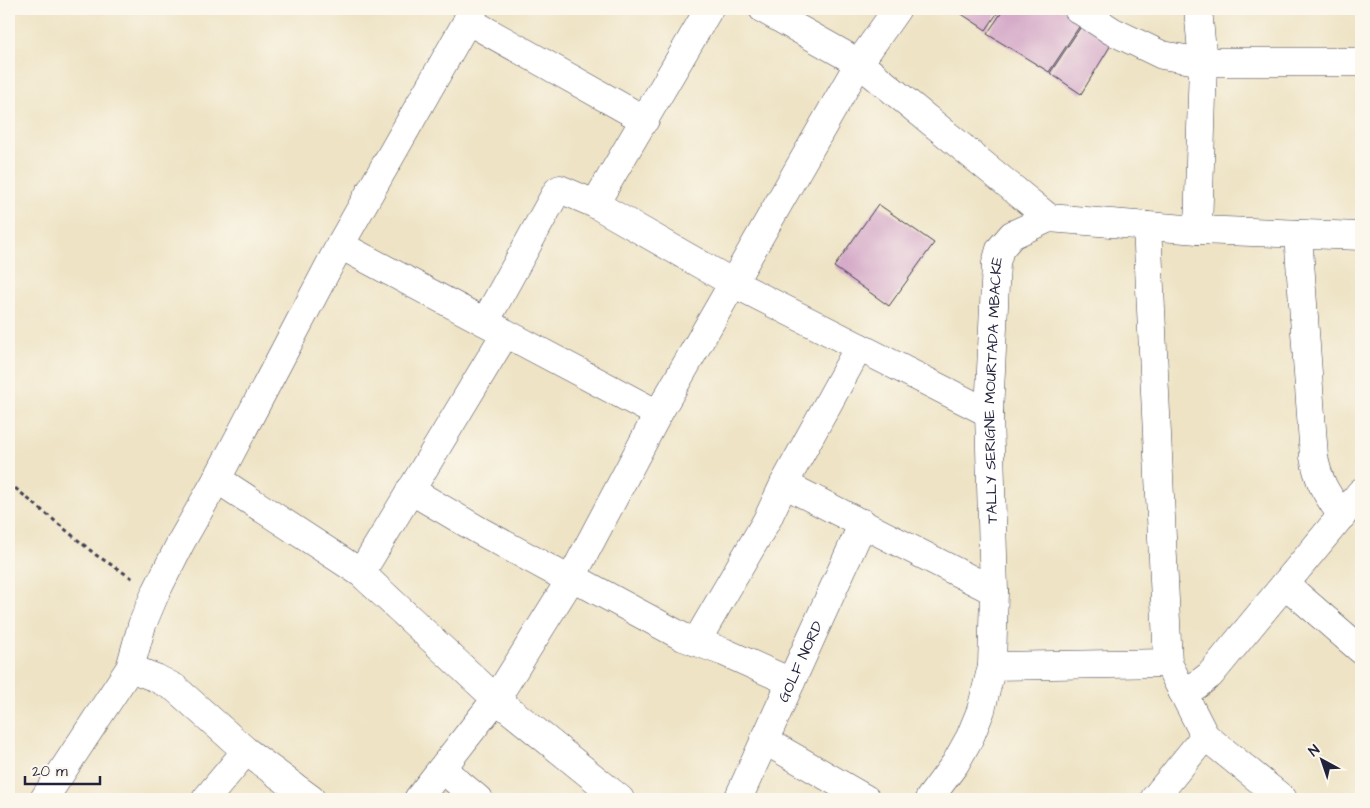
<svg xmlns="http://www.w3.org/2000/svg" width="1370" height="808" font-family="'Architects Daughter',sans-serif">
	<rect width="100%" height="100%" fill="#fbf7ec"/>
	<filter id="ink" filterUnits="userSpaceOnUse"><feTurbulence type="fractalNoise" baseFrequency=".02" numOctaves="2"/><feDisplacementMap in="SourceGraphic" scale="10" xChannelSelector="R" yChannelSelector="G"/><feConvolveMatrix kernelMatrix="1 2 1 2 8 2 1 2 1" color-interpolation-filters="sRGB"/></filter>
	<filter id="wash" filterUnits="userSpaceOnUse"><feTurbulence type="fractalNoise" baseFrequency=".0096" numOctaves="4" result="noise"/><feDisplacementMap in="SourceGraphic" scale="20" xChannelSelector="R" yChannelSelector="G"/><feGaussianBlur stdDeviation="1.12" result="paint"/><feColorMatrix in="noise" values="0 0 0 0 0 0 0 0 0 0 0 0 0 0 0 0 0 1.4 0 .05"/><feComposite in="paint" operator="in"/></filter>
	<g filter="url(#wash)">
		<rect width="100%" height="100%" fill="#eee3c5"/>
		<g id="blocks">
			<g fill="#d6abc9">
				<path d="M954,9H1000L986,30Z"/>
				<path d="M1004,9H1064L1081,24L1049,72L987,34Z"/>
				<path d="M1084,22L1114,40L1081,94L1050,73Z"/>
				<path d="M878,204L934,243L889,306L834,267Z"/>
			</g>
		</g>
	</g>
	<g filter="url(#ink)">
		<use href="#blocks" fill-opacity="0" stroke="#413f50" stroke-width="1"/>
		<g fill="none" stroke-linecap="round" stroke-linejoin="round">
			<g stroke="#413f50" stroke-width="29">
				<g id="minor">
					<path d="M763,9L859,63L1049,218"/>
					<path d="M1078,9L1112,31L1162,55L1203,62H1361"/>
					<path d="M1198,9L1203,62L1198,230"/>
					<path d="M467,20L645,120"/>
					<path d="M595,204L709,9"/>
					<path d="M1147,226L1168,663L1205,736L1283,799"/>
					<path d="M1298,234L1314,457C1319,484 1327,494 1342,516"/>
					<path d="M340,245L658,414"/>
					<path d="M485,322L557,191L560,189L595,204L733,283L989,413"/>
					<path d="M217,479L361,573L496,699L620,799"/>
					<path d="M784,484L994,591"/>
					<path d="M410,490L480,531L570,580"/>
					<path d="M361,573L505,334"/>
					<path d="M572,577L683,637L724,652L791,682"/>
					<path d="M1285,584L1361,650"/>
					<path d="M696,642L767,520L784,484L859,347"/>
					<path d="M992,666L1168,663"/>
					<path d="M130,668L156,678L175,688L246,751L311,799"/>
					<path d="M1182,691L1197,685L1210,675L1361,492"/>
					<path d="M764,740L866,799"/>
					<path d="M442,769L478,799"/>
					<path d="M44,799L130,668L142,625L155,594L181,542L217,479L340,245L474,9"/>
					<path d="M206,799L246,751"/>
					<path d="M418,799L496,699L572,577L658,414L859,63L897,9"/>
					<path id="s1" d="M738,799L863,523"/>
					<path id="s2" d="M929,799L955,764L970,737L981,710L992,666L994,591L989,413L996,263L1000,249L1012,235L1049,218L1198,230L1361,236"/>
					<path d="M1154,799L1205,736"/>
				</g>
			</g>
			<path stroke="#413f50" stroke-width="3" stroke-dasharray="4 4" stroke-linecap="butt" d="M9,483L96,555L135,580"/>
			<use href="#minor" stroke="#fff" stroke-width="28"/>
		</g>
	</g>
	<g text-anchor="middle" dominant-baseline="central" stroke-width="4" stroke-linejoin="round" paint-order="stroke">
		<g font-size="15" fill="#22223b" stroke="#fbf7ec">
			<text stroke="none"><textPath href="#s2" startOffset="425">TALLY SERIGNE MOURTADA MBACKE</textPath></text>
			<text stroke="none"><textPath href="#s1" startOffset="151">GOLF NORD</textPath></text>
		</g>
	</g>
	<rect width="1370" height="808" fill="none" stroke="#fbf7ec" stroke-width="30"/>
	<g transform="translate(1322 760) rotate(320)" stroke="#fbf7ec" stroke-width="4" paint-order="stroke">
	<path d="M0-4L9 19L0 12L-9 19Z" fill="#22223b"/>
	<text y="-8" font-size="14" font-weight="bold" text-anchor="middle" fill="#22223b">N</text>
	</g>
	<path d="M25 776v8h75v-8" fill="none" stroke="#22223b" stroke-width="2.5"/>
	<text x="32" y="776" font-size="15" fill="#22223b" stroke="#fbf7ec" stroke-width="4" paint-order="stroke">20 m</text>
</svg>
